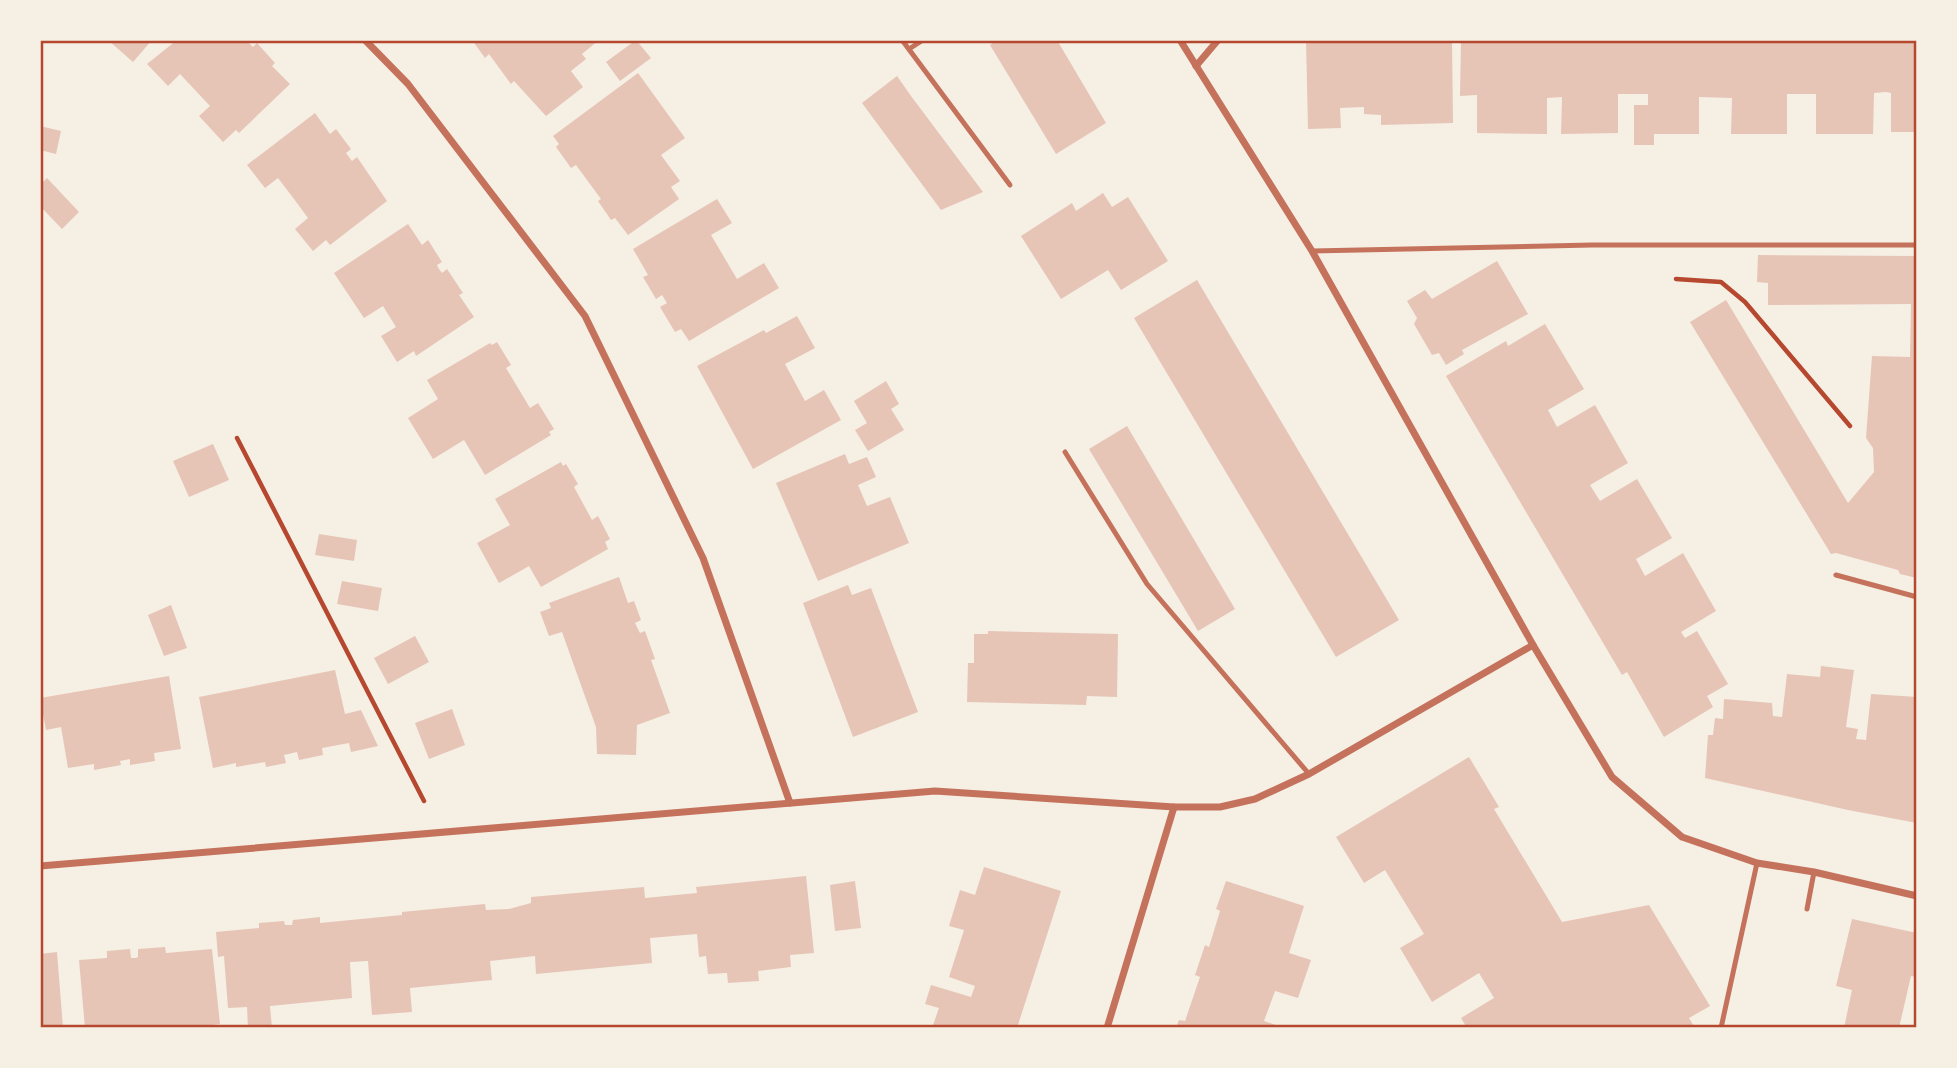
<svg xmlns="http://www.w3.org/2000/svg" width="1957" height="1068" font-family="'Work Sans',sans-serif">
	<rect width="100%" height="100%" fill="#f6efe4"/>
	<g fill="#e6c5b7">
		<path d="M108,40H152L133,62Z"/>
		<path d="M177,40H246L253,47L257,43L275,63L272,66L290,84L239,133L236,130L223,142L199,116L210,106L180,74L168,86L147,64Z"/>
		<path d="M472,40H599L582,54L586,59L571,71L583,87L546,116L514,81L511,84L489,54L485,58Z"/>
		<path d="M636,40L651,58L620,81L606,62Z"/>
		<path d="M997,40H1057L1106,123L1056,154L990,45Z"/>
		<path d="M1306,40H1452L1453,123L1381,125V115L1364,114V107L1340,108L1341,128L1308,129Z"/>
		<path d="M1461,40H1917V132H1891V93L1886,92L1874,93L1873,134H1816V94H1787V134H1731L1732,98L1699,97V134H1654V145H1634V105H1648V94H1618V133L1561,134L1562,97L1547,98V134L1477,133V95L1460,96Z"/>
		<path d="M638,73L685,138L661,155L680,181L671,187L679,199L628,235L615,218L611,220L598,201L601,199L576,165L571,168L556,147L559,144L553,136Z"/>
		<path d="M897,76L911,96L983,192L941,210L862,103Z"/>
		<path d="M315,113L330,134L336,129L351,149L346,153L352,161L357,157L387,201L330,245L326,240L313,251L295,229L308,218L294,199L278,178L265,188L247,165Z"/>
		<path d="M40,126L61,131L56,154L40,150Z"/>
		<path d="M47,178L79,212L62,229L40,206V185Z"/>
		<path d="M1103,193L1112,207L1128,197L1168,261L1121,290L1108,270L1061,299L1021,236L1072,203L1076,211Z"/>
		<path d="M717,199L732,223L711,235L737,279L764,263L779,288L689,341L681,329L675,332L660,307L667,303L662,295L656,299L643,277L648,275L633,249Z"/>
		<path d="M408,224L422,245L428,240L442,262L437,265L439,269L442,273L447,269L463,293L459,295L474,317L416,356L414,351L397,362L381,336L396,327L383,306L364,318L334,273Z"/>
		<path d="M1758,255L1917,256V578L1900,574L1898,570L1836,553L1831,554L1690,322L1726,300L1848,503L1874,472L1873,448L1866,438L1872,356L1910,357L1911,304L1768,305V283L1757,282Z"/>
		<path d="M1497,261L1528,314L1462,350L1464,354L1446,365L1439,353L1432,355L1414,324L1417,318L1407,301L1425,290L1432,299Z"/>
		<path d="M1197,280L1399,620L1336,657L1134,318Z"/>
		<path d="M797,316L815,348L785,364L805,401L824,390L841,420L753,469L697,366L764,330L766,333Z"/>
		<path d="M1545,324L1584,389L1548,410L1557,427L1595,405L1628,463L1590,485L1600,501L1637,479L1672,538L1636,559L1645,576L1683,553L1716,611L1681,632L1685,638L1697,631L1728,684L1707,696L1713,707L1664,737L1627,672L1622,675L1446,376L1506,341L1508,346Z"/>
		<path d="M497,342L511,365L506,368L530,408L538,403L554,429L549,432L551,435L485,475L464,440L433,459L408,418L438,399L427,380L490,343L492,345Z"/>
		<path d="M886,381L899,404L891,409L904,430L868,451L855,430L867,423L854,401Z"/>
		<path d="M1127,426L1235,609L1198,631L1089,449Z"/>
		<path d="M213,444L229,480L189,497L173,461Z"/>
		<path d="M845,454L849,464L867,457L876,477L858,485L867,506L890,497L909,543L818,581L776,483Z"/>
		<path d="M561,462L563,466L566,464L578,484L574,487L592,520L598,516L610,539L605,542L608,549L541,587L529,566L499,583L477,543L510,525L495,499Z"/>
		<path d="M319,534L357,540L354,561L315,555Z"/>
		<path d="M619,577L628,603L634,601L641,620L635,623L640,633L645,631L655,659L651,660L670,713L637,725L636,755L597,754L596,727L562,632L549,636L540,612L551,608L549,603Z"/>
		<path d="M342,581L382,588L378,611L337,604Z"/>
		<path d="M848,585L852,595L871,588L918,712L853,737L803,603Z"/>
		<path d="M171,605L187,648L164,656L148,615Z"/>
		<path d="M988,631L1118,634L1117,697L1087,696L1086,705L967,702L968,663H974V634H988Z"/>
		<path d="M415,636L429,662L388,684L374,658Z"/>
		<path d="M1821,666L1854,670L1846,727L1858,729L1856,739L1866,740L1871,694L1917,697V823L1848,810L1705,778L1708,735H1713L1715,718L1723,719L1724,699L1772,703L1773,716L1782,717L1787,674L1820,677Z"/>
		<path d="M335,670L345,714L361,710L378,746L351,752L349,743L322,748L323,755L299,760L297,752L284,755L286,763L266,767L265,762L236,767V763L213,768L199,697Z"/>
		<path d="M169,676L181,749L154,753L155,761L130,765V759L120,761L121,765L94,770V764L68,768L61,727L46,730L40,698Z"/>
		<path d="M452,709L465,745L429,759L415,723Z"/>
		<path d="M1469,757L1499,807L1494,809L1562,922L1649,905L1710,1006L1689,1018L1695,1028H1467L1461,1018L1494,998L1479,973L1432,1002L1400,948L1424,934L1385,870L1364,883L1336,837Z"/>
		<path d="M984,867L1061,891L1046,938L1017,1028H932L939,1008L925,1004L931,985L971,997L975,986L949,977L964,930L949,926L960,890L975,895Z"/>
		<path d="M806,876L814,953L790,955L791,967L758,971L759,981L728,983L727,973L708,974L706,956L699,957L697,934L650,938L652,963L536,974L535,956L490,961L492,980L410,988L412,1012L372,1015L368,961L350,962L352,998L270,1006L272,1028H248L247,1007L228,1008L224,956L218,957L216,932L259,928V923L284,921L285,925H292L293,920L320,917V923L402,915V912L485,904L486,910L509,909L531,903V897L644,887L645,898L697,893L696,887Z"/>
		<path d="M855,881L861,928L835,931L830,885Z"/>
		<path d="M1226,881L1304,906L1289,953L1311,960L1298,998L1275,991L1264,1021L1284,1028H1176L1179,1020L1185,1021L1200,977L1195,975L1205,945L1209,947L1220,911L1216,909Z"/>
		<path d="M1852,919L1917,933V977L1911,976L1899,1028H1844L1852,990L1836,986Z"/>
		<path d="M165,947L166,953L212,949L220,1024L187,1028H85L79,960L107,958V951L130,949L131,958H136L138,957V949Z"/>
		<path d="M57,952L63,1028H40V954Z"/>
	</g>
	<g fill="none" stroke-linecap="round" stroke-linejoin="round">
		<g stroke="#b5482f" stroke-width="4.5">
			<path d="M1676,279L1721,282L1745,302L1850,426"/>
			<path d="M237,438L424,801"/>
		</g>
		<g stroke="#c5725c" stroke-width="5">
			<path d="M902,40L1010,185"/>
			<path d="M909,49L923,40"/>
			<path d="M1312,251L1592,245H1917"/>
			<path d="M1065,452L1147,584L1309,774"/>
			<path d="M1836,575L1917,597"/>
			<path d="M1807,909L1814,872"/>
			<path d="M1721,1028L1757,863"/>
		</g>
		<g stroke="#c5725c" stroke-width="7">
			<path d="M365,40L408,84L585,316L703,558L790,803"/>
			<path d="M1180,40L1312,251L1533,645L1612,777L1682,837L1757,863L1814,872L1917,896"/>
			<path d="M1196,66L1218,40"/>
			<path d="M40,866L935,791L1174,807H1220L1255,799L1309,774L1533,645"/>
			<path d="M1107,1028L1174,807"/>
		</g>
	</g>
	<rect width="1957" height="1068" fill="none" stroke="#f6efe4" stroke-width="84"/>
	<rect x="42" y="42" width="1873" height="984" fill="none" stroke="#b5482f" stroke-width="2.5"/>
</svg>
